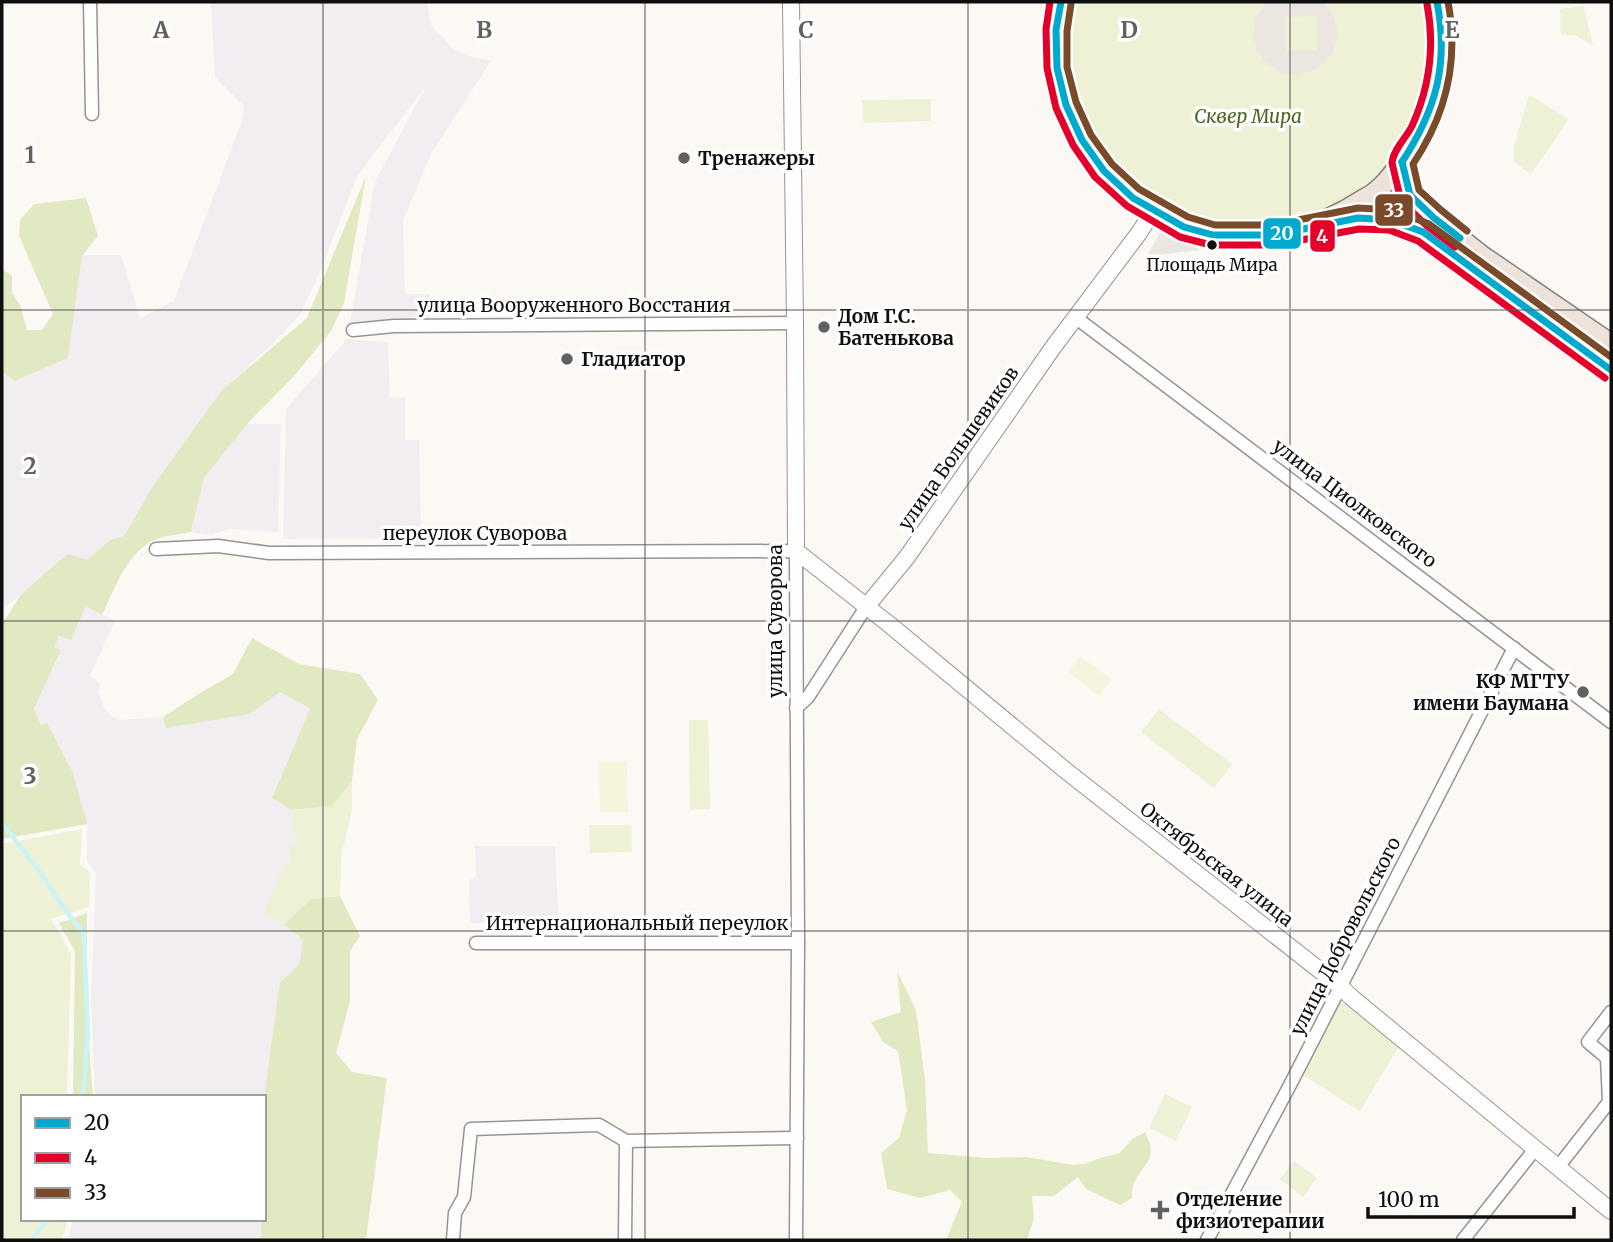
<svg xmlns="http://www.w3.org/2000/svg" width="1613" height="1242" font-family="Merriweather,serif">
	<rect width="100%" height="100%" fill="#fcf9f5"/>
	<g fill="#f2edf1">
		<path d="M211,2H427L431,25L453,49L472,57L491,61L432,152L403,220L405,294H430V320L350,322L375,182L426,86L357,176L320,272L300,315L269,347L221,391L153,486L124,536L110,540L87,560L45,573L20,596L2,608V372L15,381L68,358L82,255H121L140,318L174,301L241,123L244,106L215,77Z"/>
		<path d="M347,339L388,342L390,397L405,398V440H419L421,526H424V538L283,539L286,409Z"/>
		<path d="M247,424H281L278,532L229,529L212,535L191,532L204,478Z"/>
		<path d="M86,606L115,621L90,675L100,684L98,692L104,707L111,716L118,720L163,717L166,727L250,714L279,692L310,707L272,798L291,810L297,845L303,939L300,964L280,982L264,1097H95L91,998L96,873L87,861V824L46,723L41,726L34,709L61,651L54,648L59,636L71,640Z"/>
		<path d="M475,846H555L559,924L470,923L469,880L476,877Z"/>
		<path d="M73,1219H261V1240H68Z"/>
	</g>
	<g fill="#eef1d5">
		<path d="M1067,2H1429L1434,45L1431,80L1421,115L1404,146L1379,177L1368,187L1324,215L1256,231L1185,220L1137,193L1103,160L1068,90L1063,21Z"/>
		<path d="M1584,6L1593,46L1575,35H1561L1560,9Z"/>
		<path d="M1529,95L1569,119L1531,174L1514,162V146Z"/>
		<path d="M931,99V121L863,123L862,100Z"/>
		<path d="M1159,709L1232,764L1214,788L1141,732Z"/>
		<path d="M689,720H708L710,809L690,810Z"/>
		<path d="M352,781V810L341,857L340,896L311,899L284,925L264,914L282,868L291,863L289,846L297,844L291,820V810L332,806Z"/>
		<path d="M589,825H631L632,852L590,853Z"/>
		<path d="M82,829L80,864L90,873L89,907L51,919L71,953L67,1097H23V1219H68L62,1240H2V844Z"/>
		<path d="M1342,1003L1348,1005L1399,1046L1360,1111L1301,1074L1335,1006Z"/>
		<path d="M1165,1094L1192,1107L1176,1141L1149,1128Z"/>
		<path d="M1294,1161L1317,1178L1303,1197L1280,1179Z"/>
	</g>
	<g fill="#e1e9c2">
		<path d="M366,176L344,303L331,331L294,376L247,424L204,478L191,532C179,535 163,535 152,541C126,555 114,590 102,615L86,606L71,640L59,636L54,648L61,650L34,709L41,725L47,723L73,773L87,824L2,839V624L20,596L45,573L68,554L87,560L110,540L124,536L153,486L221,391L307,318Z"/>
		<path d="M86,198L98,236L82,256L68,358L15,381L2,372V269L12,276V293L20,305L27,330H42L53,314L19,236L20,220L34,204Z"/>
		<path d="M252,638L299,664L360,674L378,700L357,739L352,781L332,806L291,810L272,798L310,708L280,692L250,714L166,728L163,717L205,690L233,674Z"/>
		<path d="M340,896L360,936L350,951V1001L336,1053L352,1072L387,1078L366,1240H261V1219H264V1097L280,982L300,964L303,939L284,925L311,899Z"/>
		<path d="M87,913L86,1004L93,1097H73L75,951L59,923Z"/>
		<path d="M897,971L916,1010L925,1080L928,1153L988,1158L1026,1157L1073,1165L1084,1164L1104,1157L1120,1153L1132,1139L1145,1132C1161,1162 1141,1163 1133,1186C1132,1190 1132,1194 1132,1198L1120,1205L1086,1189L1078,1177L1054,1196H1032L1034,1218L1027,1240H946L962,1202L950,1190L920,1198L887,1189L881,1153L899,1138L907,1110L898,1051L883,1042L871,1022L901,1012Z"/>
	</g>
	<g fill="#f5f5de">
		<path d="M1080,656L1112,680L1099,696L1068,672Z"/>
		<path d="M599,762H627L628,812H600Z"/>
	</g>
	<g fill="#ece6e0" fill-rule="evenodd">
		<path d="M1267,2H1324L1335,18L1337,32L1336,42L1333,52L1326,61L1315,70L1297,75L1282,73L1265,62L1257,50L1253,34L1256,17ZM1317,16L1318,50L1286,51L1285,17Z"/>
		<path d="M1160,232L1202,250L1147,256Z"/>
	</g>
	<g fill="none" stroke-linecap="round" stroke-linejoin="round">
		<g stroke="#cbf4f6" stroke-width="4.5">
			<path d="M2,823L42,875L65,910L84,934L88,1034L83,1097"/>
			<path d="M32,1240L48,1219"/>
		</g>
		<g stroke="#969493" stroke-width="15">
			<g id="minor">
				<path d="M90,2L92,114"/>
				<path d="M1075,317L1611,722"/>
				<path d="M353,330L394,326L795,323"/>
				<path d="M156,549L218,546L269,553L796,551L798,943L796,1240"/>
				<path d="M796,708L808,697L866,607"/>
				<path d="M476,943H798"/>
				<path d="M1558,1167L1609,1102L1607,1058L1588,1042L1611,1012"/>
				<path d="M453,1240L455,1213L464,1197L471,1129L599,1125L626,1141L797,1138"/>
				<path d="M625,1240L626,1141"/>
				<path d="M1207,1240L1290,1085L1514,648"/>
				<path d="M1463,1240L1535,1149"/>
			</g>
		</g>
		<g stroke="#969493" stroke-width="18">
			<g id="tertiary">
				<path d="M791,2L795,323L796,551L890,625L1065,770L1341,987L1351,997L1611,1211"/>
				<path d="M866,607L907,557L1054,346L1139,233L1153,211"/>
			</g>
		</g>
		<g stroke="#838280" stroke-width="22">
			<g id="primary">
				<path d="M1061,2C1057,24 1054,48 1058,70C1078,182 1178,257 1291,231C1318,225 1341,214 1364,199C1370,196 1376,192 1381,187C1394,175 1403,159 1413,145C1439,102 1448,51 1437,2"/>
				<path d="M1402,162L1410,195L1434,218L1481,255L1611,344"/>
				<path d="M1332,223L1358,218L1391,220L1423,232L1611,370"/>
			</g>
		</g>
		<use href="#minor" stroke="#fffefe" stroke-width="12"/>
		<use href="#tertiary" stroke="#fffefe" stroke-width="16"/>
		<use href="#primary" stroke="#ede3da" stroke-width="19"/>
		<g stroke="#fff" stroke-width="12">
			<g id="bus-1">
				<path d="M1061,2L1056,30L1057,68L1066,105L1082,140L1104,171L1133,198L1184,227L1213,235H1274L1358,218L1391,220L1423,232L1611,370"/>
				<path d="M1402,162L1410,195L1434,218L1460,238"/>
				<path d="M1402,162C1436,110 1449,64 1437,2"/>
			</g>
		</g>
		<g stroke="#fff" stroke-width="12">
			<g id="bus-2">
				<path d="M1050,2L1046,29L1047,68L1056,108L1073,145L1095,177L1127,206L1180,237L1211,245H1275L1359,229L1389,230L1418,241L1605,378"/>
				<path d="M1427,4C1435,46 1430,86 1412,126C1406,138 1393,150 1392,163L1401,201L1427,226L1455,247"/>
			</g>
		</g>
		<g stroke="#fff" stroke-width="12">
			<g id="bus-3">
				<path d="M1448,2C1459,60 1446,115 1413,164L1419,190L1441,210L1467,231"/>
				<path d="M1071,4L1067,31V67L1076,102L1091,135L1112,164L1139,189L1188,217L1215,225H1273L1358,208L1394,210L1429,224L1611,357"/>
			</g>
		</g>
		<use href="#bus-1" stroke="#00a9ce" stroke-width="7"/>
		<use href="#bus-2" stroke="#e4002b" stroke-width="7"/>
		<use href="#bus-3" stroke="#7a4b2a" stroke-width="7"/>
	</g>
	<path fill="none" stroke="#626160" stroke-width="2" stroke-opacity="0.55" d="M323,2V1240M645,2V1240M968,2V1240M1290,2V1240M2,310H1611M2,621H1611M2,931H1611"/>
	<g fill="#626160" stroke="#fff" stroke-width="2.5">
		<circle cx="684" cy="158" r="7"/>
		<circle cx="824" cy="327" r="7"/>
		<circle cx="567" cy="359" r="7"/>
		<circle cx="1583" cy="692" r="7"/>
		<path d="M1156.5 1199.5h7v7h7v7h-7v7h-7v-7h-7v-7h7z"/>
	</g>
	<circle fill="#0f0f0f" stroke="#fff" stroke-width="2.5" cx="1212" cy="245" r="6"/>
	<g text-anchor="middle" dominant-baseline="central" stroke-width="7" stroke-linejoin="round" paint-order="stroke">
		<g font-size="17" fill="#0f0f0f" stroke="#fff">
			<text x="1212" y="265">Площадь Мира</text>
		</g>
		<g font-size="19" font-style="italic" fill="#44691e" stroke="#fff">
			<text x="1248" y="116">Сквер Мира</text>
		</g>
		<g font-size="19" font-weight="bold" fill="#0f0f0f" stroke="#fff" text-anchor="start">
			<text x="698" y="158">Тренажеры</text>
			<text x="838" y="316">Дом Г.С.<tspan x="838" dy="22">Батенькова</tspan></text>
			<text x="581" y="359">Гладиатор</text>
			<text x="1569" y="681" text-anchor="end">КФ МГТУ<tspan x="1569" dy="22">имени Баумана</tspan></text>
			<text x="1176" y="1199">Отделение<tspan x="1176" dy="22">физиотерапии</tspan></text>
		</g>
		<g font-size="19" fill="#0f0f0f" stroke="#fff">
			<text x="574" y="305">улица Вооруженного Восстания</text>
			<text transform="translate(958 448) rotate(-55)">улица Большевиков</text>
			<text transform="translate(1355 503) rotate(37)">улица Циолковского</text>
			<text x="475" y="533">переулок Суворова</text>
			<text transform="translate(775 621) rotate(-90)">улица Суворова</text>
			<text transform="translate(1217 864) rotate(38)">Октябрьская улица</text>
			<text x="637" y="923">Интернациональный переулок</text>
			<text transform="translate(1345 936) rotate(-63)">улица Добровольского</text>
		</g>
	</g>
	<g font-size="23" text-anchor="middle" font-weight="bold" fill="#626160" stroke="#fff" stroke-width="7" stroke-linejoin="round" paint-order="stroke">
		<text x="161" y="38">A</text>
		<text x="484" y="38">B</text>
		<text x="806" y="38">C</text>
		<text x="1129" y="38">D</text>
		<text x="1452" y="38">E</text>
		<text x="30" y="163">1</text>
		<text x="30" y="474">2</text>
		<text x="30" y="784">3</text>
	</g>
	<g stroke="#fff" stroke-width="2.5">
		<rect x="1374" y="193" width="40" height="34" rx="7" fill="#7a4b2a"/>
		<rect x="1262" y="217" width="40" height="33" rx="7" fill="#00a9ce"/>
		<rect x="1309" y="219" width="27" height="34" rx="7" fill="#e4002b"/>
	</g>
	<g font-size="19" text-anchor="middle" font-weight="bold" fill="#fff">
		<text x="1394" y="217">33</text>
		<text x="1282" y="240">20</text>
		<text x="1322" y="243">4</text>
	</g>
	<rect width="1613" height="1242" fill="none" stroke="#0f0f0f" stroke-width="7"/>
	<rect x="21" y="1095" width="245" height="126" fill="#ffffff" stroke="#9f9f9f" stroke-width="2"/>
	<rect x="35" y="1118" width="35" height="10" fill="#00a9ce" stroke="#9f9f9f" stroke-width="2"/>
	<text x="84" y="1130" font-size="21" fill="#0f0f0f">20</text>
	<rect x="35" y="1153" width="35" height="10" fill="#e4002b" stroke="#9f9f9f" stroke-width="2"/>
	<text x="84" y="1165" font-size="21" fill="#0f0f0f">4</text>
	<rect x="35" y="1188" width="35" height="10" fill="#7a4b2a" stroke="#9f9f9f" stroke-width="2"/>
	<text x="84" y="1200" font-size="21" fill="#0f0f0f">33</text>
	<path d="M1368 1207v10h206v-10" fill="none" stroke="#0f0f0f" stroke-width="3.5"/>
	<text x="1378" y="1207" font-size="21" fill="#0f0f0f" stroke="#ffffff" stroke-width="5" paint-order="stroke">100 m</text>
</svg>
